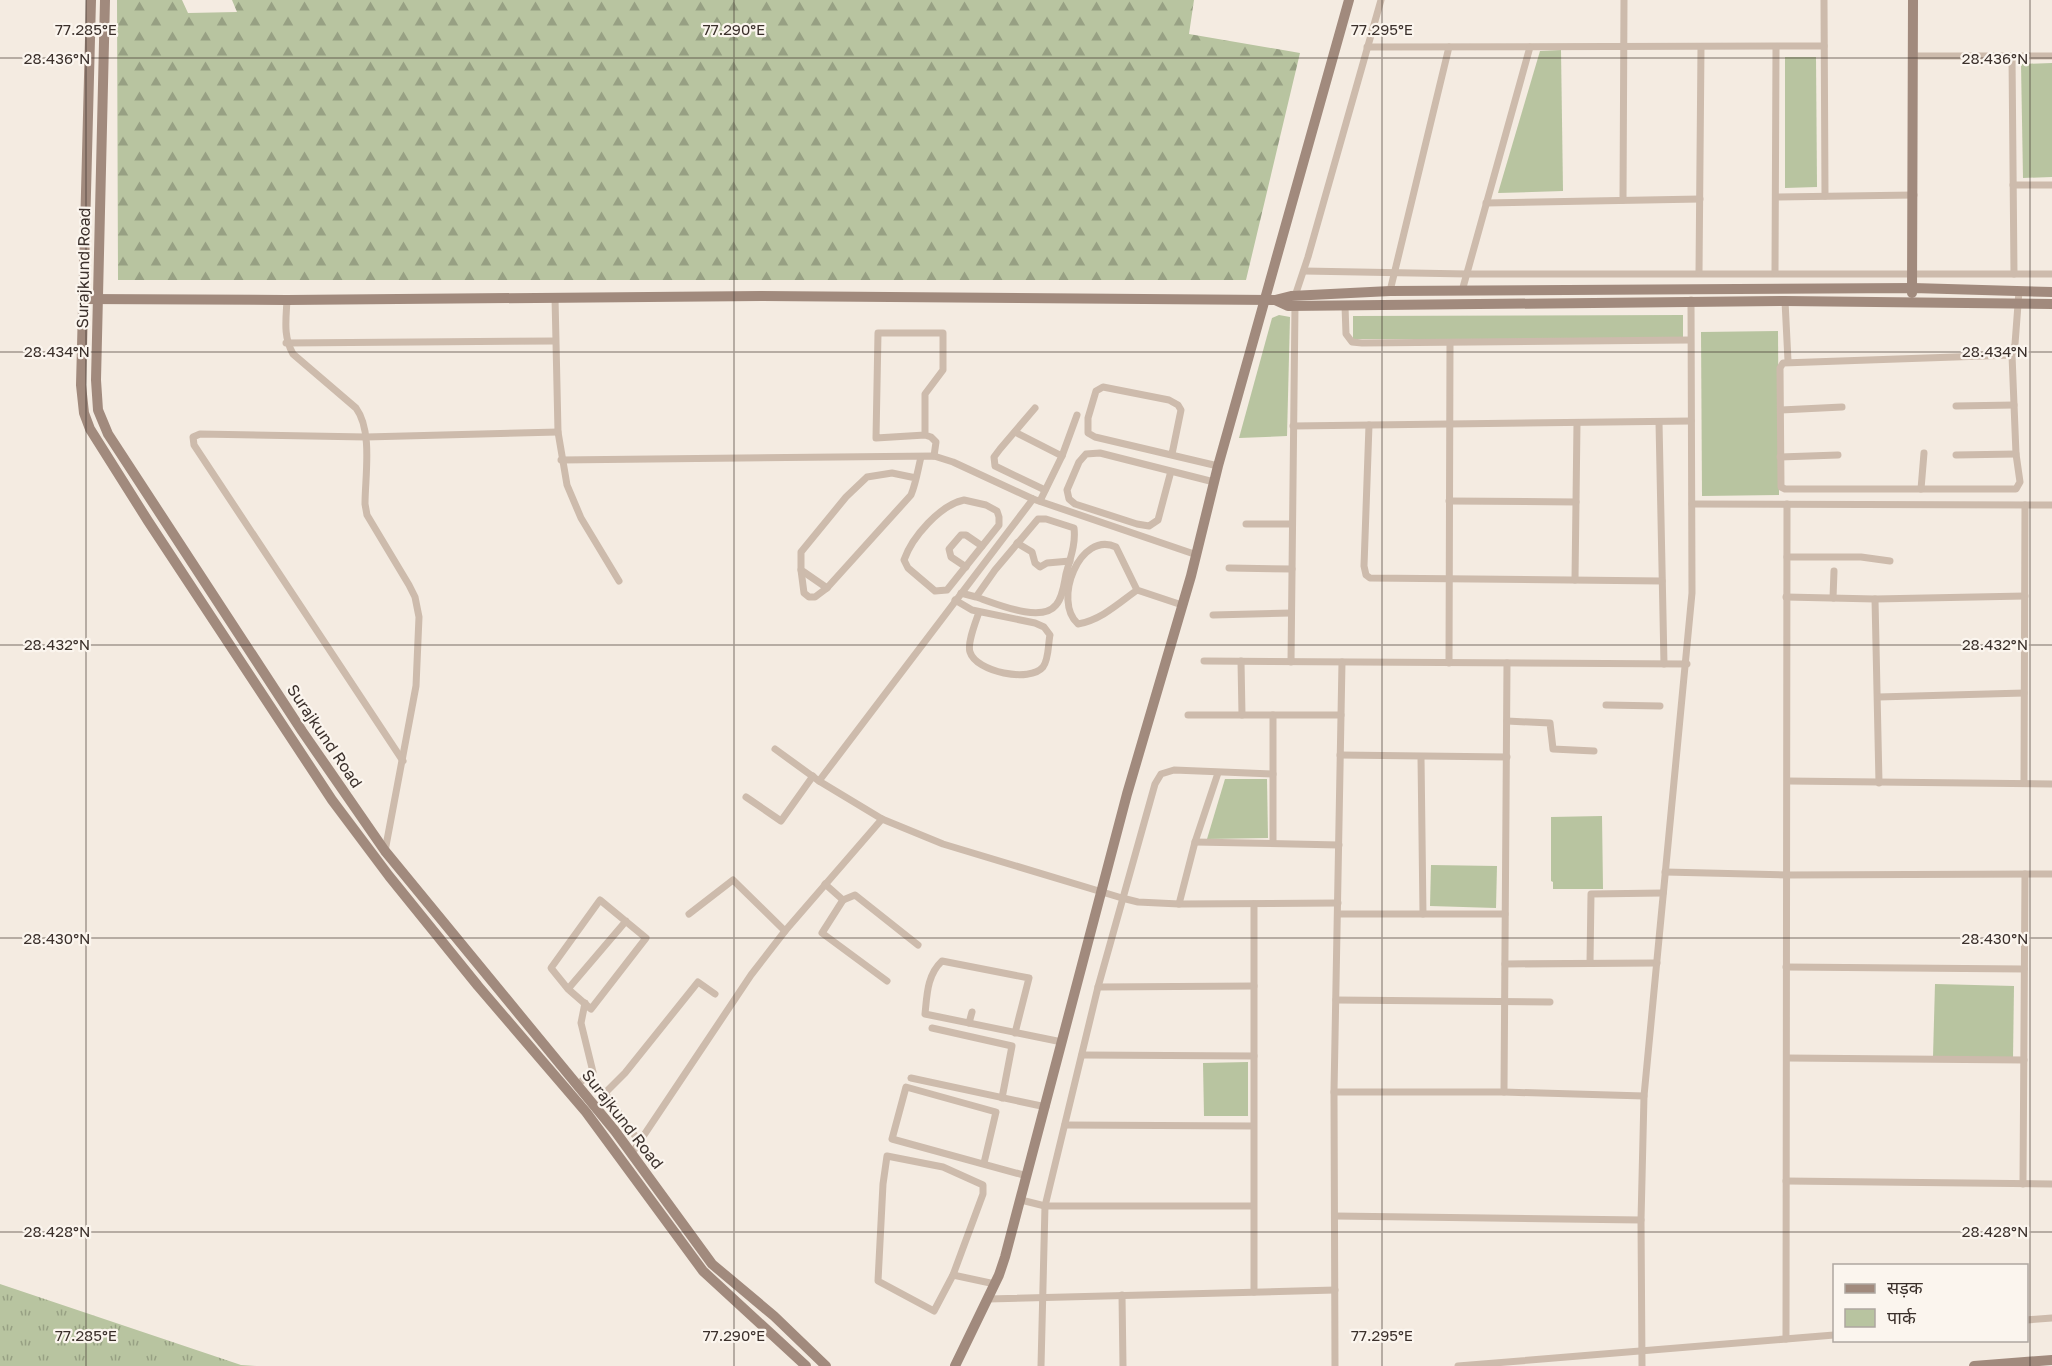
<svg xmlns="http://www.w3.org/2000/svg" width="2052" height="1366" font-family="'Golos Text','Noto Sans Devanagari',sans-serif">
	<defs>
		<pattern id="grass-tufts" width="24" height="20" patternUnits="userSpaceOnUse" patternTransform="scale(1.5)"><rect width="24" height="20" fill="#b8c4a0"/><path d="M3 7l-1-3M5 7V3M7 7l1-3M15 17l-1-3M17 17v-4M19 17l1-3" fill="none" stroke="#97a083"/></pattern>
		<pattern id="forest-firs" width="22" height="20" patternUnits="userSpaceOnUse" patternTransform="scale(1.5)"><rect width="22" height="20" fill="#b8c4a0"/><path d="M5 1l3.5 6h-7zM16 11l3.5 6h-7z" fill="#97a083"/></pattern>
	</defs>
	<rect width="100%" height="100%" fill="#f4ebe1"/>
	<path fill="url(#grass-tufts)" d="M0,1284L241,1365L256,1366H0Z"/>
	<path fill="url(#forest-firs)" d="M117,0H182L188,13L237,12L232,0H1194L1189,34L1300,53L1246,280H118Z"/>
	<g fill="#b8c4a0">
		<path d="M1561,50L1563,191L1498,193L1540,51Z"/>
		<path d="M1785,57H1816L1817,187L1785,188Z"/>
		<path d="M2052,63V177L2023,178L2021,64Z"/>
		<path d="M1279,315L1290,317L1287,436L1239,438L1272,318Z"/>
		<path d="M1683,315V339H1353V316Z"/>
		<path d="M1778,331L1779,495L1702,496L1701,332Z"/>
		<path d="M1225,779H1267L1268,838L1207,839Z"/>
		<path d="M1602,816L1603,889H1553V882L1551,881V817Z"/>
		<path d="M1431,865L1497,866L1496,908L1430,906Z"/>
		<path d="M1935,984L2014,986L2013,1059L1933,1057Z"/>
		<path d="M1248,1062V1116H1204L1203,1063Z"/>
	</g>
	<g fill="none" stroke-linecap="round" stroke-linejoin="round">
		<g stroke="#cdbbac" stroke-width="7">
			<path d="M1824,0L1825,196"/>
			<path d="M1367,47L1824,46"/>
			<path d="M1913,56H2052"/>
			<path d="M2012,56L2014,274"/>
			<path d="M2013,185H2052"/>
			<path d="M1777,197L1914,195"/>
			<path d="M1623,200L1624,0"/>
			<path d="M1486,203L1700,199"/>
			<path d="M1304,271L1467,274H2052"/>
			<path d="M1699,273L1701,47"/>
			<path d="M1775,273L1776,47"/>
			<path d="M1390,291L1449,47"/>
			<path d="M1462,291L1530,47"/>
			<path d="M1295,296L1308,257L1381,0"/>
			<path d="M555,297L558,432L567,485L581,518L619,581"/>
			<path d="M287,300C286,320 283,336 293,354L356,408C373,431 365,477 365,504L367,515L409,585L415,597L419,617L416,686L385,851"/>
			<path d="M1785,301L1788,361"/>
			<path d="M1345,306L1346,334L1352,342L1362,343L1690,340"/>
			<path d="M286,343L555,341"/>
			<path d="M2012,355L1783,363L1780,368L1781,487L1785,489H2016L2020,482L2016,454L2012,355L2015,344L2019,291"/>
			<path d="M1956,406L2014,405"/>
			<path d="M1035,408L1000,449L994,457L995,466L1045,490"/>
			<path d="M1781,410L1842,407"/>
			<path d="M1659,422L1664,664"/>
			<path d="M1369,425L1364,566L1366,575L1370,578L1662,581"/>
			<path d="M1293,426L1691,421"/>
			<path d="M1015,432L1062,456"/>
			<path d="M925,435V394L943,370V333H878L876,438L925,435L931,437L936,442L934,456"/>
			<path d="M1172,454L1181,410L1178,405L1169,400L1103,387L1096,391L1088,418V433L1095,437L1218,466"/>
			<path d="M1956,455L2016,454"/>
			<path d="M1780,457L1838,455"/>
			<path d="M561,460L934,456L953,462L1033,499L1197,555"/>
			<path d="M1171,471L1158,520L1149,526L1137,524L1075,504L1069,499L1067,490L1079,462L1086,454L1100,453L1214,482"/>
			<path d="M916,478L892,473L867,477L846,497L801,552V570L827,588L911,495C916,483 918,469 921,457"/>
			<path d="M1921,489L1924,453"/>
			<path d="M964,500L986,505L997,511L999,517V525L947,590L935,591L908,568L904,560C912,537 940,505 964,500Z"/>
			<path d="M1040,501L1062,456L1077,415"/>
			<path d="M1449,501L1576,502"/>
			<path d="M1692,504L2052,505"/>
			<path d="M1246,524H1292"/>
			<path d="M1017,543L1032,552L1035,563L1040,567L1047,563L1070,561"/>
			<path d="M1787,557H1861L1890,561"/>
			<path d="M966,567L951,557L949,549L961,535H966L982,546"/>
			<path d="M1229,568L1292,569"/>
			<path d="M801,570L804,593L809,597H815L827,588"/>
			<path d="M1575,580L1577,423"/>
			<path d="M1137,590C1119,603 1101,620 1078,624C1052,601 1080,530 1116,547L1137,590L1182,605"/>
			<path d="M961,593L976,597L995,570L1038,519H1046L1074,528C1076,544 1070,559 1066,574C1064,584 1063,597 1056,605C1041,624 995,603 976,597"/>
			<path d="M1786,597L1875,599L2025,596"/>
			<path d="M1833,598L1834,571"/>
			<path d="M1875,599L1879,783"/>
			<path d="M955,600L972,610L1035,623L1044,627L1050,635C1048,644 1049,659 1043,667C1030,683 976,672 970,652C967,643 976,621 979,612"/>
			<path d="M1213,615L1291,613"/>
			<path d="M1204,661L1687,664"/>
			<path d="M1241,661L1242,715"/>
			<path d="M1291,662L1295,306"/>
			<path d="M1449,663L1450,343"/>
			<path d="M1878,697L2024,693"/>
			<path d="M1606,705L1660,706"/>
			<path d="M1188,715H1341"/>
			<path d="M1273,715V843"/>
			<path d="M1507,721L1550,723L1553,749L1594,751"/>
			<path d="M775,749L819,781L882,819L943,844L1122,898L1138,902L1179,904L1338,903"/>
			<path d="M1340,755L1507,757"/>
			<path d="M1421,757L1423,914"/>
			<path d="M403,761L194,445L193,437L200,434L366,437L558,432"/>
			<path d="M819,781L1033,499"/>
			<path d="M1788,781L2052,784"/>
			<path d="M2024,783L2025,505"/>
			<path d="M746,797L781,821L813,776"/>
			<path d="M1195,842L1339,845"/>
			<path d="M1665,872L1786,875L2052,874"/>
			<path d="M825,884L843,900L855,895L918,945"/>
			<path d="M843,900L822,933L887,981"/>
			<path d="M1179,904L1195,842L1218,773"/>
			<path d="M689,914L733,880L785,931"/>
			<path d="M1338,914H1505"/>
			<path d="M1590,963L1591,894L1663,893"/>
			<path d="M1505,964L1657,963"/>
			<path d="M1786,967L2024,969"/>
			<path d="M1098,987L1254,986"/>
			<path d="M568,989L551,968L600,900L646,938L591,1009L568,989L626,921"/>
			<path d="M1336,1000L1550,1002"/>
			<path d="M969,1023L972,1012"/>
			<path d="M932,1028L1012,1046L1002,1098"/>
			<path d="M1015,1033L1029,978L942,961C927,975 927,995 925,1014L1062,1042"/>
			<path d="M1082,1055L1254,1056"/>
			<path d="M1787,1058L2024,1060"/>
			<path d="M588,1077L605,1093L640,1143"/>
			<path d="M911,1078L1046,1107"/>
			<path d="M578,1084L593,1072L581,1023L585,1003"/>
			<path d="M1334,1092H1504L1644,1096"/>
			<path d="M1504,1092L1507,663"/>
			<path d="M605,1093L625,1073L698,982L715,994"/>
			<path d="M1065,1125L1253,1126"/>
			<path d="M632,1153L751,975L785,931L882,819"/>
			<path d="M887,1156L943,1167L983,1185V1194L953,1275L934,1311L878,1281L883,1184Z"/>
			<path d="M984,1163L996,1112L906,1087L892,1139L1027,1176"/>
			<path d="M1786,1181L2052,1184"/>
			<path d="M2023,1184L2025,874"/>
			<path d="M1021,1200L1045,1206H1253"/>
			<path d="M1335,1216L1641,1220"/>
			<path d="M953,1275L995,1284"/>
			<path d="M1254,1292V904"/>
			<path d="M1122,1295L1123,1366"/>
			<path d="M988,1299L1335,1290"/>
			<path d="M2026,1320L2052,1318"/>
			<path d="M1786,1339L1787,504"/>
			<path d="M1041,1366L1045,1206L1098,987L1155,784L1161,774L1174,770L1273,774"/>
			<path d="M1335,1366L1334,1092L1342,662"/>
			<path d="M1458,1366L1834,1335"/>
			<path d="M1642,1366L1641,1220L1644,1096L1692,593L1691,300"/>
		</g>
		<g stroke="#a18a7d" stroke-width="10">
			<path d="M91,0L81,385L84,413L90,429L148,521L332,800L389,876L478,986L586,1112L703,1271L806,1366"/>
			<path d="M105,0L96,380L98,410L108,434L302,731L385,851L615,1131L712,1264L774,1316L826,1366"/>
			<path d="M1912,293L1913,0"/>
			<path d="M83,299L287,300L761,296L1275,300L1291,296L1390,291L1913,288L2052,292"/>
			<path d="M1275,300L1288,306L1785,301L2052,304"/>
			<path d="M955,1366L999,1275L1005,1257L1127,794L1191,576L1218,466L1349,0"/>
			<path d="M1974,1366L2052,1360"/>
		</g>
	</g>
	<path fill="none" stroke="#3b302b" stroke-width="1.5" stroke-opacity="0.45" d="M86,0V1366M734,0V1366M1382,0V1366M2030,0V1366M0,58H2052M0,352H2052M0,645H2052M0,938H2052M0,1232H2052"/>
	<g text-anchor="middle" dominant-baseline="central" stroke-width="4.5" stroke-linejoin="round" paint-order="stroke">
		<g font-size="16" fill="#3b302b" stroke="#fbf5ee">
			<text transform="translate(83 268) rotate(-89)">Surajkund Road</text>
			<text transform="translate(325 736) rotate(56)">Surajkund Road</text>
			<text transform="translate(623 1119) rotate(52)">Surajkund Road</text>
		</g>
	</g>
	<g font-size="15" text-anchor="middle" fill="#3b302b" stroke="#fbf5ee" stroke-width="4.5" stroke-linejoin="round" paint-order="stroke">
		<text x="86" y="35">77.285°E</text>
		<text x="734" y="35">77.290°E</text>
		<text x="1382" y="35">77.295°E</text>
		<text x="57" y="64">28.436°N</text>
		<text x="1995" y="64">28.436°N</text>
		<text x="57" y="357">28.434°N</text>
		<text x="1995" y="357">28.434°N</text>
		<text x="57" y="650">28.432°N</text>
		<text x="1995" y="650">28.432°N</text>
		<text x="57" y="944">28.430°N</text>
		<text x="1995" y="944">28.430°N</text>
		<text x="57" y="1237">28.428°N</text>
		<text x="1995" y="1237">28.428°N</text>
		<text x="86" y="1341">77.285°E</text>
		<text x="734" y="1341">77.290°E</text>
		<text x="1382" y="1341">77.295°E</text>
	</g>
	<rect x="1833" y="1264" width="195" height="78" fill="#fbf5ee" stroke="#aea6a0" stroke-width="1.5"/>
	<rect x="1845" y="1284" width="30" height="9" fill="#a18a7d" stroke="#aea6a0" stroke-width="1.5"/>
	<text x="1887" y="1294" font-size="18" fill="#3b302b">सड़क</text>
	<rect x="1845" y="1309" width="30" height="18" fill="#b8c4a0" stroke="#aea6a0" stroke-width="1.5"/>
	<text x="1887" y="1324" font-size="18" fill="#3b302b">पार्क</text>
</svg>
